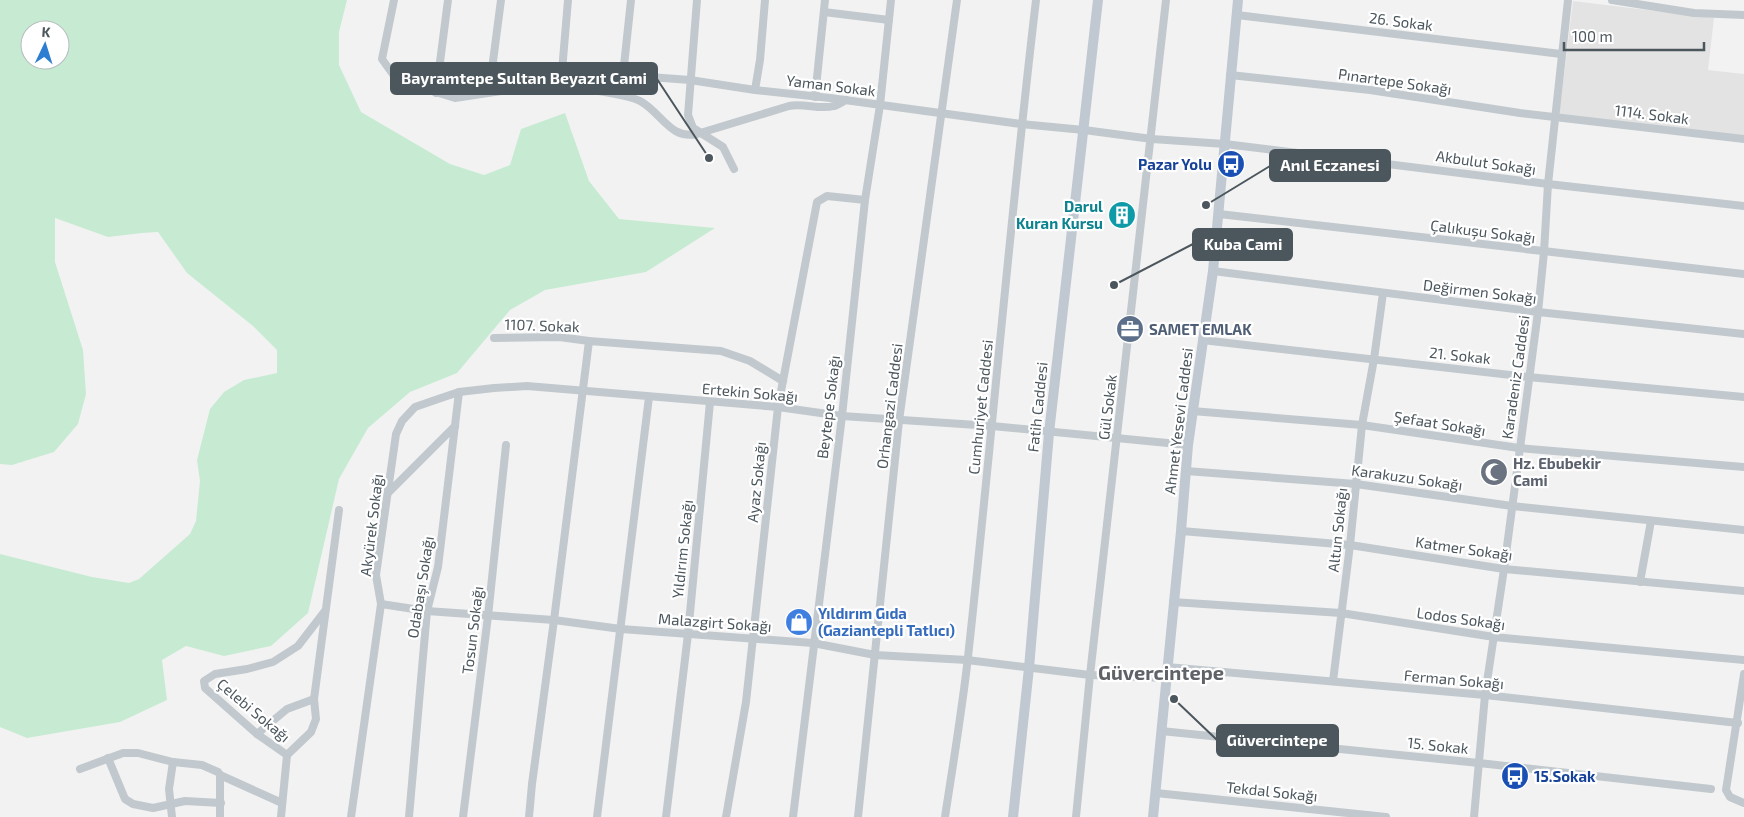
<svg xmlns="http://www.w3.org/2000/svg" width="1744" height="817" font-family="'Exo 2',sans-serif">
	<rect width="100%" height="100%" fill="#f3f2f2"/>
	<path fill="#e4e3e3" d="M1573,1L1714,18L1708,70L1744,74V137L1559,116Z"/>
	<path fill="#c6ebd2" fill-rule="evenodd" d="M0,0H347L339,32V65L361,112L450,164L484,175L510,165L521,129L565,113L589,181L619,219L715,228L646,272L545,290L510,310L457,373L410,392L368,428L339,479L308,613L271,646L224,656L186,646L162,660L167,700L120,722L27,738L0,727V554L92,577L129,583L139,579L190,534L196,521L200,481L197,460L210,409L224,392L244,380L277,373V350L253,326L187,273L158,232L142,233L108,237L55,218V262L83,350L86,394L78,424L54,452L12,465L0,464ZM30,30H60V60H30Z"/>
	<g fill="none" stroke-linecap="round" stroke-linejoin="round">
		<g stroke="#c1c9ce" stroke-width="8">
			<path d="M394,0L382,59L397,80L455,98L586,78L623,75L690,80L755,90L830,98L1021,124L1084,130L1152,139L1225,144L1548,184L1744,206"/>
			<path d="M697,0L688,115L693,128L723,147L734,169"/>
			<path d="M1612,0L1694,13L1744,15"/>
			<path d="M824,12L889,20"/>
			<path d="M1237,15L1561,54"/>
			<path d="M623,75L631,0"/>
			<path d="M1230,75L1370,90L1520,113L1744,139"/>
			<path d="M576,80C589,95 621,91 640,101C661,112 670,140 697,134L789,106C804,103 820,110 834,106C838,105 842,102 846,100"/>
			<path d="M561,83L568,0"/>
			<path d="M755,90L760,60L765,0"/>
			<path d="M489,92L501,0"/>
			<path d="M436,93L448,0"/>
			<path d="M815,97L825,0"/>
			<path d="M1219,214L1744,274"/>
			<path d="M1213,271L1538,312L1744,334"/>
			<path d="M494,338L559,337L589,341"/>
			<path d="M1202,340L1528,377L1744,397"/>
			<path d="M1192,411L1362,425L1519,448L1744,467"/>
			<path d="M1186,471L1356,484L1512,506L1744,530"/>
			<path d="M388,493L455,426"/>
			<path d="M1181,531L1350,545L1504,569L1744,591"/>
			<path d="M1640,582L1651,521"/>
			<path d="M1173,602L1341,613L1494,637L1744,660"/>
			<path d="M381,604L427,611L554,620L621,629L813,643L875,655L967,660L1090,675L1166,678"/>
			<path d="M1167,667L1485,695L1738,723"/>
			<path d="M1744,674L1726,790L1730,797L1744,803"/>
			<path d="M1333,681L1350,545L1362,425L1374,359L1383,293"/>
			<path d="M1161,731L1479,763L1711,789"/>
			<path d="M257,734L287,709L314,699"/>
			<path d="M287,755L311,732L316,719L314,699L339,510"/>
			<path d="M108,758L125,799L133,804L153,808L185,801L221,803"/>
			<path d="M80,769L123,753H138L173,762L202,765L218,772L220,775L282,803"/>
			<path d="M1156,793L1386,817"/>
			<path d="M172,817L169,789L173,762"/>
			<path d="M220,817V775"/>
			<path d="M281,817L287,755L257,734L205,688L204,681L215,674L247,669L273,662L298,646L325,611"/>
			<path d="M351,817L381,604L376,575L396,434L402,421L415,407L441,398L459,392L494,388L527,386L778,407L842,416L992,426L1188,445"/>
			<path d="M409,817L427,611L438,567L459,392"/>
			<path d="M463,817L488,616L506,445"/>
			<path d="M529,817L532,784L554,620L589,341L721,351L750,361L783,381"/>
			<path d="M597,817L649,397"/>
			<path d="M666,817L688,634L710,402"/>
			<path d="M726,817L746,702L778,407L817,202L827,196L865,200"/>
			<path d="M793,817L842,416L865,200L880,105L891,0"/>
			<path d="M858,817L899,421L957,0"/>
			<path d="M945,817C953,764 962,711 968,657C992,438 1010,219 1036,0"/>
			<path d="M1076,817L1090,675L1166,0"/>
			<path d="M1474,817L1485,695L1504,569L1538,312L1544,252L1548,184L1568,0"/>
		</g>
		<g stroke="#c0c9d1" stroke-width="10">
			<path d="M1013,817L1029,668L1049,433L1098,0"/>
			<path d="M1153,817L1181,531L1188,445L1213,271L1238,0"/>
		</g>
	</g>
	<defs>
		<g id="bus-disc" transform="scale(1.4375)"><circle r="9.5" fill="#1a4fb4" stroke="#fff"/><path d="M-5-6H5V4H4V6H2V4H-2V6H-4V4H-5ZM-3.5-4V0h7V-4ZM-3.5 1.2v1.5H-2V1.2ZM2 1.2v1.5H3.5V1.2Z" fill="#fff"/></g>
		<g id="building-disc" transform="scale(1.4375)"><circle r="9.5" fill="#0f9aa8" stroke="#fff"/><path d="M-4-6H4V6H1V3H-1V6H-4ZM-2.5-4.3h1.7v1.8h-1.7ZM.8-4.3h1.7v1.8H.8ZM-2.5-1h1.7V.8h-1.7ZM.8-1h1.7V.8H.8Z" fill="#fff"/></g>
		<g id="office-disc" transform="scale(1.4375)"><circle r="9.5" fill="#5c6f8a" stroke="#fff"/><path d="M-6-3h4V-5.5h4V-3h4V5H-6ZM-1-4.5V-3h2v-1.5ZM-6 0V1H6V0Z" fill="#fff"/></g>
		<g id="mosque-disc" transform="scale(1.4375)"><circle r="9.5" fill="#6b7280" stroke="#fff"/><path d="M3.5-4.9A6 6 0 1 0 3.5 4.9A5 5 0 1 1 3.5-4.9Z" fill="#fff"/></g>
		<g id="shop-disc" transform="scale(1.4375)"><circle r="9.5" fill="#3f7fe0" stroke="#fff"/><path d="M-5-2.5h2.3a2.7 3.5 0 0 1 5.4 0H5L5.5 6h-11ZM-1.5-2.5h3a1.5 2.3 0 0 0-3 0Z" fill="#fff"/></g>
	</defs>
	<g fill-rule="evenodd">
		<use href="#bus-disc" x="1231" y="164"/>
		<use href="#building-disc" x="1122" y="215"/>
		<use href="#office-disc" x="1130" y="329"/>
		<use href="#mosque-disc" x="1494" y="472"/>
		<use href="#shop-disc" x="799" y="622"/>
		<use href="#bus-disc" x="1515" y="776"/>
	</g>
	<g text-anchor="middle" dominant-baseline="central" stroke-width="4.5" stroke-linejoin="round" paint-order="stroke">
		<g font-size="15" fill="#4b565d" stroke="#fff">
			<text transform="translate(1401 21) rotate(7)">26. Sokak</text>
			<text transform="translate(1395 81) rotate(8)">Pınartepe Sokağı</text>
			<text transform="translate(831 85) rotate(7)">Yaman Sokak</text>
			<text transform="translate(1652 114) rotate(7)">1114. Sokak</text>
			<text transform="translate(1486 162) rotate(8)">Akbulut Sokağı</text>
			<text transform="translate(1483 231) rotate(7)">Çalıkuşu Sokağı</text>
			<text transform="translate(1480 291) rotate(7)">Değirmen Sokağı</text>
			<text transform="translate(542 325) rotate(2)">1107. Sokak</text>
			<text transform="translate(1460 355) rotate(6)">21. Sokak</text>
			<text transform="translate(1515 377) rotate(-82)">Karadeniz Caddesi</text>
			<text transform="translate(750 392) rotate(5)">Ertekin Sokağı</text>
			<text transform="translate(889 406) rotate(-83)">Orhangazi Caddesi</text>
			<text transform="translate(828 407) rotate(-83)">Beytepe Sokağı</text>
			<text transform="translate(980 407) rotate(-84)">Cumhuriyet Caddesi</text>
			<text transform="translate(1037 407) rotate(-84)">Fatih Caddesi</text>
			<text transform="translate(1107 407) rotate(-83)">Gül Sokak</text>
			<text transform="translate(1178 421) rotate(-83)">Ahmet Yesevi Caddesi</text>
			<text transform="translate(1440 423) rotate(9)">Şefaat Sokağı</text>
			<text transform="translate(1407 477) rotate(8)">Karakuzu Sokağı</text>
			<text transform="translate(756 482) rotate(-84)">Ayaz Sokağı</text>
			<text transform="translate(371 525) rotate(-83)">Akyürek Sokağı</text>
			<text transform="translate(1337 530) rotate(-84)">Altun Sokağı</text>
			<text transform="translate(1464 548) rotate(8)">Katmer Sokağı</text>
			<text transform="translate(682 549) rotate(-84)">Yıldırım Sokağı</text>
			<text transform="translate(420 587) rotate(-81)">Odabaşı Sokağı</text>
			<text transform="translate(1461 618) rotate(8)">Lodos Sokağı</text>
			<text transform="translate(715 622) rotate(4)">Malazgirt Sokağı</text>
			<text transform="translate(472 630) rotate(-83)">Tosun Sokağı</text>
			<text transform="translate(1454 679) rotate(5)">Ferman Sokağı</text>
			<text transform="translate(254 710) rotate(40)">Çelebi Sokağı</text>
			<text transform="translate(1438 745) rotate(6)">15. Sokak</text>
			<text transform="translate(1272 791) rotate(6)">Tekdal Sokağı</text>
		</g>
		<g font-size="15" font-weight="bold" fill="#164399" stroke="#fff" text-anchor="end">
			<text x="1212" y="164">Pazar Yolu</text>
			<text x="1534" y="776" text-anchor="start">15.Sokak</text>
		</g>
		<g font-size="15" font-weight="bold" fill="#0d838f" stroke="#fff" text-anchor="end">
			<text x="1103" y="206">Darul<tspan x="1103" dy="17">Kuran Kursu</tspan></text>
		</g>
		<g font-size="15" font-weight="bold" fill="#4e5e75" stroke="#fff" text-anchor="start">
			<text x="1149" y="329">SAMET EMLAK</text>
		</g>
		<g font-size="15" font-weight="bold" fill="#5b616d" stroke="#fff" text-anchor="start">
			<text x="1513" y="463">Hz. Ebubekir<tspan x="1513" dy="17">Cami</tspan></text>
		</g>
		<g font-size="15" font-weight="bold" fill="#366cbe" stroke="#fff" text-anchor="start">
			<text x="818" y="613">Yıldırım Gıda<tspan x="818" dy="17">(Gaziantepli Tatlıcı)</tspan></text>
		</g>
		<g font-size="20" font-weight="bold" fill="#5f6266" stroke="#fff">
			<text x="1161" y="672">Güvercintepe</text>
		</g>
	</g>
	<path fill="none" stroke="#4b565d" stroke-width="2" d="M709 158L657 79M1206 205L1270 166M1114 285L1193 244M1174 699L1217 740"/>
	<g fill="#4b565d" stroke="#fff" stroke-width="2">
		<circle cx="709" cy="158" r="5"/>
		<circle cx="1206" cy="205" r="5"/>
		<circle cx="1114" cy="285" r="5"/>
		<circle cx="1174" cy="699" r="5"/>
	</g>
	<g fill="#4b565d" stroke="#4b565d" stroke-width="2">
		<rect x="391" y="63" width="266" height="31" rx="5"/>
		<rect x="1270" y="150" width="120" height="31" rx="5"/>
		<rect x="1193" y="229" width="99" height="31" rx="5"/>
		<rect x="1217" y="725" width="121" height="31" rx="5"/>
	</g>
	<g font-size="16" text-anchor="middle" font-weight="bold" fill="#fff">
		<text x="524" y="84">Bayramtepe Sultan Beyazıt Cami</text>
		<text x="1330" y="171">Anıl Eczanesi</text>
		<text x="1243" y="250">Kuba Cami</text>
		<text x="1277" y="746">Güvercintepe</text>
	</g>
	<g transform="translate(45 45) rotate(4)"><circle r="24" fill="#ffffff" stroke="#b7bbbe"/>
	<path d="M0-4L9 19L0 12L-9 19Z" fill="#2d7ed2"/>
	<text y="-8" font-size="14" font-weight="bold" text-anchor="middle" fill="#4b565d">K</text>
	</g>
	<path d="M1564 42v8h140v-8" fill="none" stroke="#4b565d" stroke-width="2.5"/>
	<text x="1572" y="42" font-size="15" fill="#4b565d" stroke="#ffffff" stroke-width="4" paint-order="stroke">100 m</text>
</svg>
